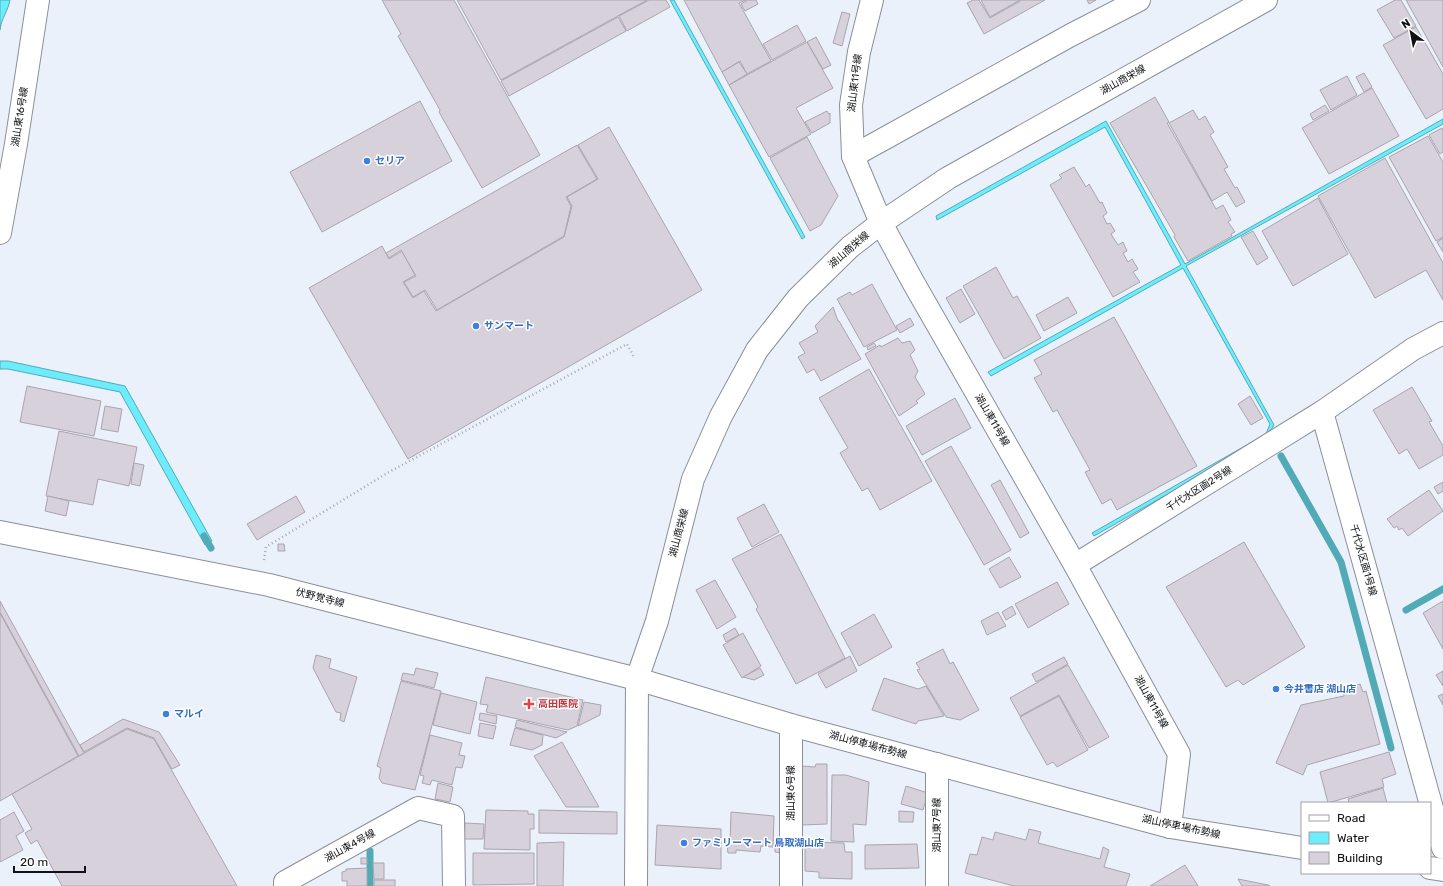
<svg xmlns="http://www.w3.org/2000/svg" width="1443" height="886" font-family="Rubik,'Noto Sans JP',sans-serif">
	<rect width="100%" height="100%" fill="#ebf1fb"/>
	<g fill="#6dedfc" stroke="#51abb6">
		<path d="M0,0H10C8,11 1,19 0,30Z"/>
		<path d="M670,0H674L805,237L802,239Z"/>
		<path d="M1443,119V124L1186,266L1274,425L1266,438L1094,536L1092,533L1266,434L1270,424L1183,268L991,376L988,372L1181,265L1105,127L937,220L936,216L1106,121L1185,264Z"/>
		<path d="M0,361H8L125,386L212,541L205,545L120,392L8,369H0Z"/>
	</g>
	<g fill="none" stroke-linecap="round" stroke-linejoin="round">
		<g stroke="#51abb6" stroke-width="7">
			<path d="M1281,456L1341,562L1391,748"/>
			<path d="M204,536L211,548"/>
			<path d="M1406,610L1443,589"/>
			<path d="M370,851V886"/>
		</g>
	</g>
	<g fill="#d6d1da" stroke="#aaa4ae">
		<path d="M382,0H454L540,155L482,188L439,112L440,110L398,36L401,34Z"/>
		<path d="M457,0H647L501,80Z"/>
		<path d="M649,0H666L670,7L627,31L619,16Z"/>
		<path d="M684,0H746L739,3L771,61L747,74L740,61L722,72Z"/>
		<path d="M748,0H756L758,4L745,11L741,4Z"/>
		<path d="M973,0H979L990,18L1022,0H1045L984,34L967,3Z"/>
		<path d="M981,0H1020L990,17Z"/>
		<path d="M1087,0H1096L1089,4Z"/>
		<path d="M1395,0H1401L1416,26L1394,38L1377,10Z"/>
		<path d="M1406,0H1443V67Z"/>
		<path d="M842,12L850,14L842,46L833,43Z"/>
		<path d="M618,17L626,31L509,96L501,81Z"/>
		<path d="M797,25L806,41L772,60L763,44Z"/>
		<path d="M1416,27L1443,74V109L1426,119L1383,45Z"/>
		<path d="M816,37L831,65L823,69L807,42Z"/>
		<path d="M807,42L833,88L796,108L811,134L769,157L729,85Z"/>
		<path d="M739,62L747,74L729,85L722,72Z"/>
		<path d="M1364,73L1372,87L1364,92L1356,77Z"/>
		<path d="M1347,76L1357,95L1331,110L1320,90Z"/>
		<path d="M1372,88L1399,136L1329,174L1302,128Z"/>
		<path d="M1155,97L1169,122L1167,123L1216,209L1223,205L1231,220L1228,222L1235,232L1231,234L1232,236L1188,261L1174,237L1175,235L1110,123Z"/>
		<path d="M420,101L452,161L322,232L290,172Z"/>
		<path d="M1325,105L1329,111L1313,120L1310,114Z"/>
		<path d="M1193,110L1199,120L1205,116L1214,132L1210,135L1228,167L1224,169L1235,188L1237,187L1245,202L1236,207L1227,192L1212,201L1169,123Z"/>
		<path d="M827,111L829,114L830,113V123L812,133L805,122Z"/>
		<path d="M609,127L702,290L408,459L309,288L382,246L389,259L402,251L415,275L403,282L413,298L424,291L436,311L564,237L572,206L567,197L598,179L578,145Z"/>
		<path d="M1442,128L1443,131V152L1440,154L1429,135Z"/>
		<path d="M1428,136L1443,162V237L1436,241L1389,157Z"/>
		<path d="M807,137L838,196L821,225L810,231L770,158Z"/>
		<path d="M577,145L597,179L566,197L571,206L564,236L437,310L425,290L413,297L404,282L416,276L401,250L389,258L386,253Z"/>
		<path d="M1385,158L1443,263V300L1426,270L1375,298L1318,196Z"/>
		<path d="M1074,167L1086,187L1089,184L1100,203L1102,202L1107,213L1103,216L1107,224L1110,223L1115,231L1111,234L1118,245L1123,242L1127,251L1123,253L1128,262L1132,259L1138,269L1133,272L1140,282L1113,297L1050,185L1062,178L1059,175Z"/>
		<path d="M1318,198L1348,254L1293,286L1262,231Z"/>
		<path d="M1253,231L1268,258L1257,265L1241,237Z"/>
		<path d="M1443,238V252L1437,242Z"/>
		<path d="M996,267L1013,298L1017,296L1041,338L1004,359L963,286Z"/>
		<path d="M872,284L897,330L864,347L837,299L850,292L852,295Z"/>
		<path d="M961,289L975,314L960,323L946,298Z"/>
		<path d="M1068,297L1077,313L1044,331L1036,315Z"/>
		<path d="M833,307L838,321H839L861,359L821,381L814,369L807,373L798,357L805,353L799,343L818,332L815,326Z"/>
		<path d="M1114,317L1197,466L1117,510L1111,499L1102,504L1085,472L1090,470L1057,410L1053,412L1034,378L1042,374L1034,360Z"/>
		<path d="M910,318L914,325L900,333L896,326Z"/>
		<path d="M898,338L902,343L910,341L915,350L910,355L918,371L915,377L925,394L916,401L918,403L899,416L865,354L880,345L881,347Z"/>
		<path d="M874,343L876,346L868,350L867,347Z"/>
		<path d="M869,369L932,481L880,510L868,488L862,491L840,453L848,448L819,398Z"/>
		<path d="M27,386L101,401L94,436L20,422Z"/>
		<path d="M1412,387L1432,421L1429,422L1443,446V455L1419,469L1407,449L1399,454L1373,410Z"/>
		<path d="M1250,396L1263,418L1251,425L1238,404Z"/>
		<path d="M955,398L971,428L922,455L906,426Z"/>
		<path d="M105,406L122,409L118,432L101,429Z"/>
		<path d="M59,431L137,447L129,486L98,479L93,505L46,496Z"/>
		<path d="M951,446L1011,550L984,565L925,461Z"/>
		<path d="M134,463L144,465L140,486L131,484Z"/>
		<path d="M1000,480L1029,533L1020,538L991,485Z"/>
		<path d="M1443,482V491L1438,494L1434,487Z"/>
		<path d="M1429,490L1443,511L1408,536L1402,528L1399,530L1397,526L1394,528L1387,519Z"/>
		<path d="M48,496L69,501L66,516L45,511Z"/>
		<path d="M296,496L305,512L257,540L247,524Z"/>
		<path d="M764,504L779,532L752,547L737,518Z"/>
		<path d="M781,534L845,658L796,684L756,609L758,607L732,559Z"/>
		<path d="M1244,542L1305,647L1243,685L1238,680L1226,687L1166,587Z"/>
		<path d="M278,544H284L285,551H278Z"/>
		<path d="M1009,557L1021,577L1000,588L989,569Z"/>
		<path d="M715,580L736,617L717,629L696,590Z"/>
		<path d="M1057,582L1069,604L1028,628L1015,604Z"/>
		<path d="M0,601L84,753L79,756L0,612Z"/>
		<path d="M1443,601V649L1423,613Z"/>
		<path d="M1012,606L1016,614L1006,620L1002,612Z"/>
		<path d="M998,612L1006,626L987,635L981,621Z"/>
		<path d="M0,613L78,756L0,801Z"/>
		<path d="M874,614L892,647L859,666L841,633Z"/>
		<path d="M735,628L739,635L726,642L723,635Z"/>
		<path d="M743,633L761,666L742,678L723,645Z"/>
		<path d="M943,649L950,664L953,662L979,710L960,720L946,717L917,670L920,669L916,663Z"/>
		<path d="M316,655L331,659L329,668L357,677L344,722L340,720L341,713L336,712L313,668Z"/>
		<path d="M850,656L857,671L826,688L818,674Z"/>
		<path d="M1064,657L1068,664L1036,682L1032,674Z"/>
		<path d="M1068,665L1109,737L1089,748L1059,695L1020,716L1010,698Z"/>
		<path d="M416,668L438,673L434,688L401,680L403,673L414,675Z"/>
		<path d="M760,668L764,675L754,680L743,677Z"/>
		<path d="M1443,671V686L1436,675Z"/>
		<path d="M486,677L583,700L577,726L568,730L486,712L488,705L480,704Z"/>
		<path d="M884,678L918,689L926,686L944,716L918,721L916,724L872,710Z"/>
		<path d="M401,681L441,691L415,790L382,783L379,778L381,768L377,766Z"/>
		<path d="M1360,684L1363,692L1366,691L1380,744L1307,765L1303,775L1276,763L1301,705L1344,696L1343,690Z"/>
		<path d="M441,693L477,702L470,734L433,725Z"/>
		<path d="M1443,694V705L1438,696Z"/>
		<path d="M1059,696L1088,750L1057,767L1053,762L1047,765L1020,717Z"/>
		<path d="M584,702L601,705L600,715L578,726Z"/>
		<path d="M480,713L497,716L496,724L479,720Z"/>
		<path d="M123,719L159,732L180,765L172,769L154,738L127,728L84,752L80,745Z"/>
		<path d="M517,720L567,732L556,738L515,727Z"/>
		<path d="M480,723L496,726L493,739L478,736Z"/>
		<path d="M515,728L543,735L542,745L532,750L510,745Z"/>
		<path d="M127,729L154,739L237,886H62L37,840L31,844L25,833L32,829L12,794Z"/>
		<path d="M430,735L462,743L459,755L465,756L462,768L456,767L452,785L432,780L430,785L422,783L424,776L420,775Z"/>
		<path d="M562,742L599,807H566L534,756Z"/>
		<path d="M1389,752L1396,774L1382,779L1384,787L1328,803L1320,772Z"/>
		<path d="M816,764H827V824L802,825V766L815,767Z"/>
		<path d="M832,775H846L869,782L866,825L853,824L854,842L831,841Z"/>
		<path d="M438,783L453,787L450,802L435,799Z"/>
		<path d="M906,786L928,793L923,810L901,804Z"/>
		<path d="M1383,788L1387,803H1349L1348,799Z"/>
		<path d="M486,810L528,811V814H534V829H530V850L484,849Z"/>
		<path d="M539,810L617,812V834L539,833Z"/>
		<path d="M899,811L914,812L913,822H899Z"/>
		<path d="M14,812L24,831L16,836L23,850L0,862V820Z"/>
		<path d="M731,812L774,816L773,847L761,846L760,852L736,850V853H728L727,844H730Z"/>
		<path d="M465,823L484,824L483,839H464Z"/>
		<path d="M657,825L721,829V869L655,865Z"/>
		<path d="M1029,829L1041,832L1038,843L1100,859L1103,847L1109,850L1104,867L1130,874L1126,886H1014L965,873L970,854L977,855L982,837L993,840L995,832L1026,840Z"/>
		<path d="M564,842L563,886H537V843Z"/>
		<path d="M805,842L844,843L845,852H852V879L819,878V872L805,871Z"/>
		<path d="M917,844L919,868L865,869V845Z"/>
		<path d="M775,845H782L781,853L775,852Z"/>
		<path d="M473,853H534V884L473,885Z"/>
		<rect x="361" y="858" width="6" height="6"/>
		<path d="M373,863H384V879H374Z"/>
		<path d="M1185,865L1198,886H1150Z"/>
		<path d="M367,868V886H347V881H342V872L346,871V869Z"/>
		<path d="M1238,879L1268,885L1270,886H1242Z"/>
		<rect x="374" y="880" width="21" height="6"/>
	</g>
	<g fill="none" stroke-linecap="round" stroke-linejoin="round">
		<g stroke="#8a8f98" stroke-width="24">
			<g id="minor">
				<path d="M872,0L859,52L851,105L853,156L881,223L913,282L1075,565L1179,754L1170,827"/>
				<path d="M853,156L1071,35L1139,0"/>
				<path d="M0,233L16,144L38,0"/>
				<path d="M1443,333L1413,349L1322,412L1443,848"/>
				<path d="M1075,565L1322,412"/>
				<path d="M637,679L657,621L693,479L721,416L757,350L798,298L850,247L881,223L948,178L1266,0"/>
				<path d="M937,764V886"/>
				<path d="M285,886V882L418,808L453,816L454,886"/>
				<path d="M791,886V725"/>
			</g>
		</g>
		<g stroke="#8a8f98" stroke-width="24">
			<g id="major">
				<path d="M0,532L269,585L637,679L791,725L1170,827L1302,848"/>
				<path d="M1430,868L1443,870"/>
				<path d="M636,886L637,679"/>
			</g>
		</g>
		<path stroke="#a4a8b0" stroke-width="2.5" stroke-dasharray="1 3" stroke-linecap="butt" d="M264,560L266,547L389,472L627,344L634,357"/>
		<use href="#minor" stroke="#fff" stroke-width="22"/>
		<use href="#major" stroke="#fff" stroke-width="22"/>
	</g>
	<g fill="#3f7fe0" stroke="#fff" stroke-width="1.5">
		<circle cx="367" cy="161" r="4"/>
		<circle cx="476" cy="326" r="4"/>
		<circle cx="1276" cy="689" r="4"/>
		<circle cx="166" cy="714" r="4"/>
		<circle cx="684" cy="843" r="4"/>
	</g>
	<path fill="#e0444e" stroke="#fff" stroke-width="1.5" d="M527 698h4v4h4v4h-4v4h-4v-4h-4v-4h4z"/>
	<g text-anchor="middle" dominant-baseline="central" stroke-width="3" stroke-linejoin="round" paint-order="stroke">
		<g font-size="10" fill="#0f1114" stroke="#fff">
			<text transform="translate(1123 80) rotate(-29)">湖山商栄線</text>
			<text transform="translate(855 83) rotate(-83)">湖山東11号線</text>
			<text transform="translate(20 117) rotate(-81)">湖山東16号線</text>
			<text transform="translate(849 250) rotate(-41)">湖山商栄線</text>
			<text transform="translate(992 420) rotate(60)">湖山東11号線</text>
			<text transform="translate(1199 489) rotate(-32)">千代水区画2号線</text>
			<text transform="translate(679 533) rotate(-75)">湖山商栄線</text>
			<text transform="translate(1363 560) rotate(74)">千代水区画1号線</text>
			<text transform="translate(320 598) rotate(14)">伏野覚寺線</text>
			<text transform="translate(1151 702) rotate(61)">湖山東11号線</text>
			<text transform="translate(868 745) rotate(15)">湖山停車場布勢線</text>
			<text transform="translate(791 793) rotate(-90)">湖山東6号線</text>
			<text transform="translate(937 825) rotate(-90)">湖山東7号線</text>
			<text transform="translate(1181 827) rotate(12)">湖山停車場布勢線</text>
			<text transform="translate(350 846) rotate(-29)">湖山東4号線</text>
		</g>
		<g font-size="10" font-weight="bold" fill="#366cbe" stroke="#fff" text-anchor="start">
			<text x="375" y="161">セリア</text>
			<text x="484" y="326">サンマート</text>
			<text x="1284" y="689">今井書店 湖山店</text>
			<text x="174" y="714">マルイ</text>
			<text x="692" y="843">ファミリーマート 鳥取湖山店</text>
		</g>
		<g font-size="10" font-weight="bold" fill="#be3a42" stroke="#fff" text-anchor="start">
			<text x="538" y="704">高田医院</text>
		</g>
	</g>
	<rect x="1301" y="802" width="130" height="72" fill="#ffffff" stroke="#9fa0a1"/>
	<rect x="1309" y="815" width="20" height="6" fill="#ffffff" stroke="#9fa0a1"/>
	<text x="1337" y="822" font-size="12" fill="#0f1114">Road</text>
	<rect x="1309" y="832" width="20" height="12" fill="#6dedfc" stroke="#9fa0a1"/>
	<text x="1337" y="842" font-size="12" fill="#0f1114">Water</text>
	<rect x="1309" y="852" width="20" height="12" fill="#d6d1da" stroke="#9fa0a1"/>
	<text x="1337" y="862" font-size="12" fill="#0f1114">Building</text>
	<g transform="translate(1411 32) rotate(328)" stroke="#ffffff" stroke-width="3" paint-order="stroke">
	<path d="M0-3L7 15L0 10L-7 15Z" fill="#0f1114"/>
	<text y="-6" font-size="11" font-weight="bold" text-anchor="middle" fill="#0f1114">N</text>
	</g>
	<path d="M14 866v6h71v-6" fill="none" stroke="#0f1114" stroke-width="2"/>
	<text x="20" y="866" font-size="12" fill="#0f1114" stroke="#ffffff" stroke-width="3" paint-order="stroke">20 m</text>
</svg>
